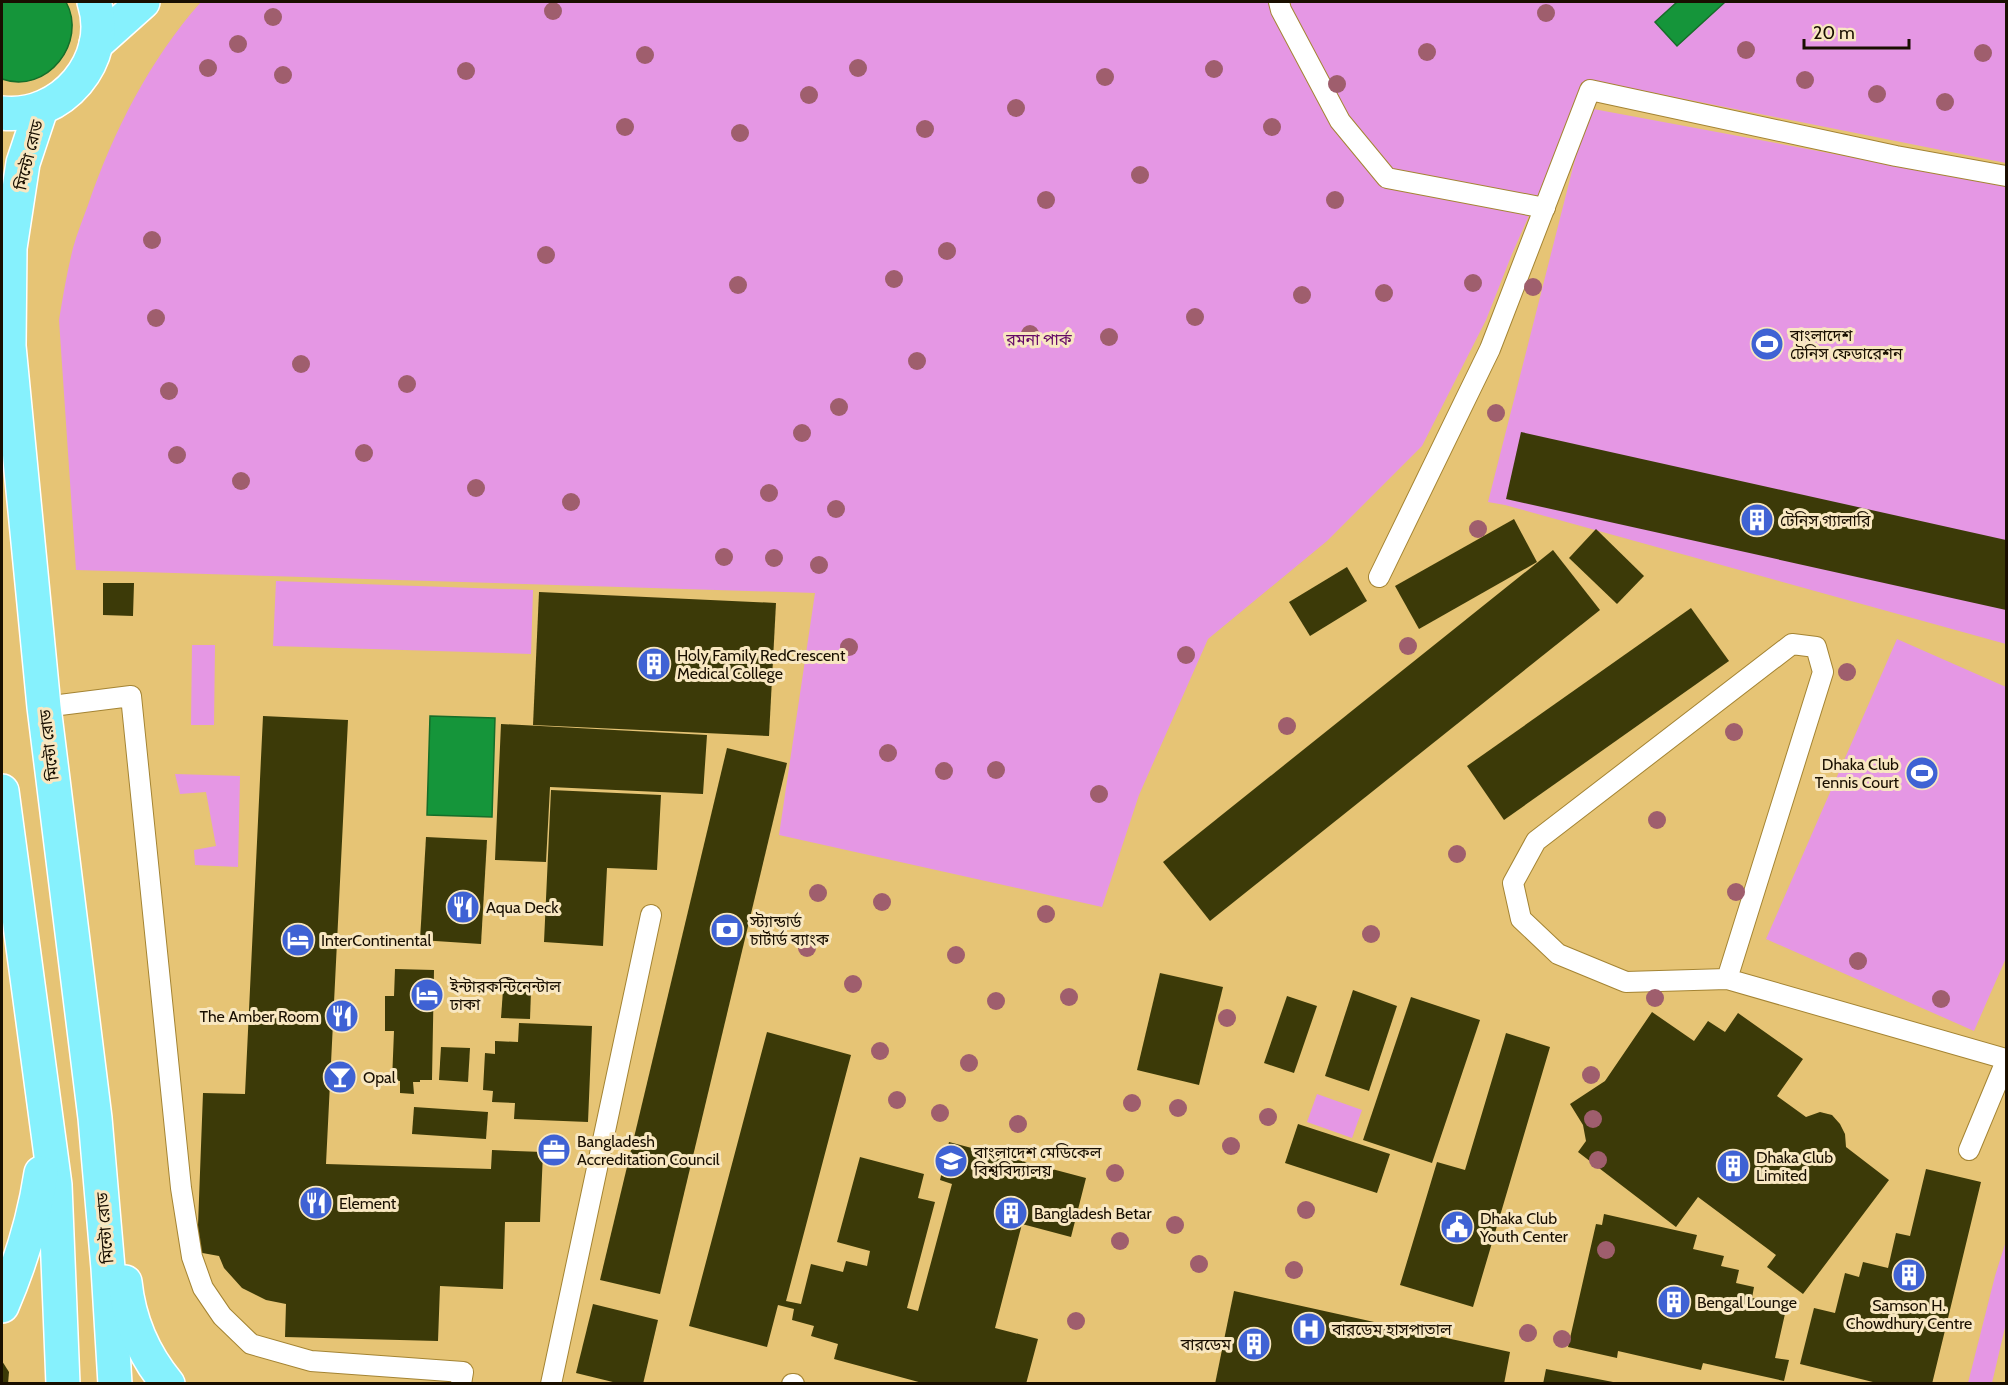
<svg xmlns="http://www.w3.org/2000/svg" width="2008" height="1385" font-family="Cabin,'Noto Sans Bengali',sans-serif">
	<rect width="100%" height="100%" fill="#e6c475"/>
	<g fill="#e597e4">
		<path d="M201,2H2006V163L1589,80L1512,254L1486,320L1422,446L1327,541L1208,639L1139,795L1102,907L779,835L815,593L76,570L59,320C63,296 67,272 73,248C77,233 83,219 88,205C113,132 150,59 201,2Z"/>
		<path d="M1588,108L2006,186V644L1505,505L1488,502Z"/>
		<path d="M276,581L533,590L531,654L273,646Z"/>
		<path d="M1897,639L2006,687V958L1974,1031L1766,939Z"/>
		<path d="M192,645H215L214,725H191Z"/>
		<path d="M175,774L240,776L238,867L195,865L194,850L216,846L206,792L180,794Z"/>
		<path d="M1317,1094L1362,1110L1352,1138L1307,1122Z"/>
		<path d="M2006,1241V1323L1992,1383H1968L1995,1276Z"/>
	</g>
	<g fill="#15953a" stroke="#166d29" stroke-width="1.5">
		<path d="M2,2H66C88,42 47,95 2,79Z"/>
		<path d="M1677,2H1725L1677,46L1655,22Z"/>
		<path d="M430,716L495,718L492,817L427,815Z"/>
	</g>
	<g fill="#3c3a08">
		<path d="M1521,432L2006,540V610L1506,499Z"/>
		<path d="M1514,519L1537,562L1419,629L1395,586Z"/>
		<path d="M1596,529L1644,576L1617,604L1569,558Z"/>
		<path d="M1553,550L1600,610L1210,921L1163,862Z"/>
		<path d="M1347,567L1367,601L1310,636L1289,602Z"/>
		<path d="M103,583H134L133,616L103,615Z"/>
		<path d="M539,592L776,603L769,736L533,725Z"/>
		<path d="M1691,608L1729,661L1504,820L1467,766Z"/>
		<path d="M263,716L348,720L326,1164L491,1169L492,1150L543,1152L540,1222H505L503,1289L440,1286L438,1341L285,1337L286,1304L266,1300L242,1288L224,1268L219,1256L197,1252L203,1093L245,1094Z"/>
		<path d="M501,724L707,735L703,794L550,787L546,862L495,860Z"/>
		<path d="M727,748L787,763L660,1294L600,1280Z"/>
		<path d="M551,790L661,795L657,870L607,868L603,946L544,942Z"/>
		<path d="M426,837L487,840L481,944L420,940Z"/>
		<path d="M395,969L434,970L432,1080H420V1082H413L414,1094L400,1093V1081H392L394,1031H385V996H394Z"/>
		<path d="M1160,973L1223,987L1199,1085L1137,1070Z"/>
		<path d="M503,990L531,991L530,1019L501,1018Z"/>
		<path d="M1353,990L1397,1006L1369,1091L1325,1076Z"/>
		<path d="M1287,996L1317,1006L1294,1073L1264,1063Z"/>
		<path d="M1411,997L1480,1020L1432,1163L1363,1140Z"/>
		<path d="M1652,1012L1694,1041L1708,1021L1725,1032L1738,1013L1803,1059L1777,1096L1806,1117L1820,1112L1832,1115L1840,1124L1845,1134L1846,1147L1889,1180L1803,1294L1767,1267L1776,1255L1698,1197L1676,1227L1578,1152L1586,1141L1583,1125L1570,1104L1605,1081Z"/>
		<path d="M519,1023L592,1026L588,1122L514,1119L515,1103L492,1102L493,1091L483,1090L485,1053L495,1054V1041L518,1042Z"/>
		<path d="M767,1032L851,1055L786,1301L801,1304L811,1264L843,1272L846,1261L867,1266L870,1251L837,1242L860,1157L924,1174L918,1198L935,1202L907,1308L918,1311L952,1184L940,1180L949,1142L1086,1178L1071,1237L1022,1224L995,1328L1038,1339L1026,1384H926L834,1359L838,1344L811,1336L814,1326L792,1320L794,1309L778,1305L767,1347L689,1326Z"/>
		<path d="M1506,1033L1550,1047L1473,1307L1400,1285L1437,1162L1465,1170Z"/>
		<path d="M441,1047L470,1048L468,1082L439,1080Z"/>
		<path d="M414,1107L488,1112L486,1139L412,1134Z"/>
		<path d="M1298,1124L1390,1154L1377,1193L1285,1163Z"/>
		<path d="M1926,1169L1981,1182L1932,1384H1881L1800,1364L1814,1308L1835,1313L1845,1273L1859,1277L1863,1262L1888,1268L1896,1233L1910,1236Z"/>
		<path d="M1604,1214L1697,1235L1693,1249L1724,1256L1721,1266L1739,1270L1736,1283L1754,1287L1752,1298L1787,1305L1775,1358L1789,1360L1784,1381L1703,1363L1701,1370L1618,1351L1617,1358L1568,1347L1596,1224L1602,1225Z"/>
		<path d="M1234,1291L1510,1352L1504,1384H1215Z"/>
		<path d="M593,1304L658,1320L643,1384H621L576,1373Z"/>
		<path d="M2,1361L9,1372L8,1384H2Z"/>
		<path d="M1546,1369L1613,1382V1384H1543Z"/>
	</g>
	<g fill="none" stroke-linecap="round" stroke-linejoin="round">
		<g stroke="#a48433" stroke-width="22">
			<g id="service">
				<path d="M1279,2L1281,10L1340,121L1387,178L1545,208"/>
				<path d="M1379,577L1490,349L1590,90L1896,156L2006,176"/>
				<path d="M44,707L131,696L181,1188L192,1257L203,1288L222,1316L251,1344L311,1361L463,1372L461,1384"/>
				<path d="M1727,979L1823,672L1816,647L1792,644L1536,841L1513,883L1521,919L1558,954L1626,982L1727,979L2006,1059"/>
				<path d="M1969,1150L2006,1061"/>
				<path d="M551,1384L651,915"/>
				<path d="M792,1384H794"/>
			</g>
		</g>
		<g stroke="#fff" stroke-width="36">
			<g id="primary">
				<path d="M96,44L143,2"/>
				<path d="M41,109L23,163L10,248L9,346L44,707L95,1118L108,1268L115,1384"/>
				<path d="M2,113C61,120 113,60 94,2"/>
				<path d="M2,791L55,1185L63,1384"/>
				<path d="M125,1282C129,1320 143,1354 168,1384"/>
				<path d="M2,1306C21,1262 34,1220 41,1173"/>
			</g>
		</g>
		<use href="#service" stroke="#fff" stroke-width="20"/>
		<use href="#primary" stroke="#86f1fd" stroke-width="33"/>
	</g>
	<g fill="#9f5e6d">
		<circle cx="553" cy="11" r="9"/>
		<circle cx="1546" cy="13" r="9"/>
		<circle cx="273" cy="17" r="9"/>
		<circle cx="238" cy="44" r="9"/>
		<circle cx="1746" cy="50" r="9"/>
		<circle cx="1427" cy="52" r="9"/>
		<circle cx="1983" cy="53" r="9"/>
		<circle cx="645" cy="55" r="9"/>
		<circle cx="208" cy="68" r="9"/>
		<circle cx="858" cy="68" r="9"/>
		<circle cx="1214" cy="69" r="9"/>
		<circle cx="466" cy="71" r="9"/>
		<circle cx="283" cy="75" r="9"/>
		<circle cx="1105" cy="77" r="9"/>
		<circle cx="1805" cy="80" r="9"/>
		<circle cx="1337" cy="84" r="9"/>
		<circle cx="1877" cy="94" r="9"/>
		<circle cx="809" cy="95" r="9"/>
		<circle cx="1945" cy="102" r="9"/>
		<circle cx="1016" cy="108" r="9"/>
		<circle cx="625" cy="127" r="9"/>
		<circle cx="1272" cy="127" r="9"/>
		<circle cx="925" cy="129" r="9"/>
		<circle cx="740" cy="133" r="9"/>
		<circle cx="1140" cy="175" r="9"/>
		<circle cx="1046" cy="200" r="9"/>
		<circle cx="1335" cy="200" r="9"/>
		<circle cx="152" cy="240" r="9"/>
		<circle cx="947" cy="251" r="9"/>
		<circle cx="546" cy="255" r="9"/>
		<circle cx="894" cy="279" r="9"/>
		<circle cx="1473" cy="283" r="9"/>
		<circle cx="738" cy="285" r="9"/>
		<circle cx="1533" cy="287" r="9"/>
		<circle cx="1384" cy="293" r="9"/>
		<circle cx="1302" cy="295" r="9"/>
		<circle cx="1195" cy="317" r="9"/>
		<circle cx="156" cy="318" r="9"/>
		<circle cx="1030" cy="334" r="9"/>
		<circle cx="1109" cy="337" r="9"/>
		<circle cx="917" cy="361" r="9"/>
		<circle cx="301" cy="364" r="9"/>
		<circle cx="407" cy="384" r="9"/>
		<circle cx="169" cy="391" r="9"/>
		<circle cx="839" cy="407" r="9"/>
		<circle cx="1496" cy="413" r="9"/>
		<circle cx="802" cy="433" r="9"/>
		<circle cx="364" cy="453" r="9"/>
		<circle cx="177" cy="455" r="9"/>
		<circle cx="241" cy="481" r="9"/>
		<circle cx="476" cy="488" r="9"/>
		<circle cx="769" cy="493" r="9"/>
		<circle cx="571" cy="502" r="9"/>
		<circle cx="836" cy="509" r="9"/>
		<circle cx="1478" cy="529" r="9"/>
		<circle cx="724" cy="557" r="9"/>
		<circle cx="774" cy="558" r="9"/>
		<circle cx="819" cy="565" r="9"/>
		<circle cx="1408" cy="646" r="9"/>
		<circle cx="849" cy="647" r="9"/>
		<circle cx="1186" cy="655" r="9"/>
		<circle cx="1847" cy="672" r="9"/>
		<circle cx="1287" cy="726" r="9"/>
		<circle cx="1734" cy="732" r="9"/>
		<circle cx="888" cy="753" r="9"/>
		<circle cx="996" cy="770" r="9"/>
		<circle cx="944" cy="771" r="9"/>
		<circle cx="1099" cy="794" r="9"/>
		<circle cx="1657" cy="820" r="9"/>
		<circle cx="1457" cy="854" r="9"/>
		<circle cx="1736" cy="892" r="9"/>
		<circle cx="818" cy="893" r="9"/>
		<circle cx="882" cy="902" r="9"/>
		<circle cx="1046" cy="914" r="9"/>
		<circle cx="1371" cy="934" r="9"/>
		<circle cx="807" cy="948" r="9"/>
		<circle cx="956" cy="955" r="9"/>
		<circle cx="1858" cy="961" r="9"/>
		<circle cx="853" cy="984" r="9"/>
		<circle cx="1069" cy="997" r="9"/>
		<circle cx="1655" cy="998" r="9"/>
		<circle cx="1941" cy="999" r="9"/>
		<circle cx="996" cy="1001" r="9"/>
		<circle cx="1227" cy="1018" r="9"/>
		<circle cx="880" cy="1051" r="9"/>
		<circle cx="969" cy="1063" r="9"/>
		<circle cx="1591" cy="1075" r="9"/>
		<circle cx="897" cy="1100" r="9"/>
		<circle cx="1132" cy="1103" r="9"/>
		<circle cx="1178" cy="1108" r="9"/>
		<circle cx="940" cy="1113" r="9"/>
		<circle cx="1268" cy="1117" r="9"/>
		<circle cx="1593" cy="1119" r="9"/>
		<circle cx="1018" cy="1124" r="9"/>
		<circle cx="1231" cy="1146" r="9"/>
		<circle cx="1598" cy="1160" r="9"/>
		<circle cx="1115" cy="1173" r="9"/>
		<circle cx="1306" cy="1210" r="9"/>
		<circle cx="1175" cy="1225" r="9"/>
		<circle cx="1120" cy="1241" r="9"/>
		<circle cx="1606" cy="1250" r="9"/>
		<circle cx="1199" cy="1264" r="9"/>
		<circle cx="1294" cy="1270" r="9"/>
		<circle cx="1076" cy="1321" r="9"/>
		<circle cx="1528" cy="1333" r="9"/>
		<circle cx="1562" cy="1339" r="9"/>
	</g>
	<defs>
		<g id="stadium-disc" transform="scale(1.725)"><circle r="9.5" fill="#3f62d4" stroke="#f8e7c1"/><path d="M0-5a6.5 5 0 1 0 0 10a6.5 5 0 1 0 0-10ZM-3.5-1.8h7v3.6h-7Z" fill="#fff"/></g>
		<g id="building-disc" transform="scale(1.725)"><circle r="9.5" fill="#3f62d4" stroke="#f8e7c1"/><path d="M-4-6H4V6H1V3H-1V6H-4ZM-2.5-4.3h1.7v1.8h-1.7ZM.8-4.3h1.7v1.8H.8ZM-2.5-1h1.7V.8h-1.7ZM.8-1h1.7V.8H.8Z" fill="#fff"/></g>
		<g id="restaurant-disc" transform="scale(1.725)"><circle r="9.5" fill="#3f62d4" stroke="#f8e7c1"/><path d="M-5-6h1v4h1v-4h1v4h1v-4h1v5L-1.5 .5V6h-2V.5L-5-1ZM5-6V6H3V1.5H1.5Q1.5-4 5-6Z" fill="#fff"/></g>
		<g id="bank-disc" transform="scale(1.725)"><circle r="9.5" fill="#3f62d4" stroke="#f8e7c1"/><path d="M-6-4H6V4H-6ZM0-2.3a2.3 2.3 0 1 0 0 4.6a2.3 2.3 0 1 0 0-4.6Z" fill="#fff"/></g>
		<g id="hotel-disc" transform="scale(1.725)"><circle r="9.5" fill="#3f62d4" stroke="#f8e7c1"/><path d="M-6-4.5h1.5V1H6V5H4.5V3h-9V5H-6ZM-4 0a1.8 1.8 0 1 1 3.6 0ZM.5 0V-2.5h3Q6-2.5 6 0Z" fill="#fff"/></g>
		<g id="bar-disc" transform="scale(1.725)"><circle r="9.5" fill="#3f62d4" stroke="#f8e7c1"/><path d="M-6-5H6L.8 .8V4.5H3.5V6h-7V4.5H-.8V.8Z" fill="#fff"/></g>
		<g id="office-disc" transform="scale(1.725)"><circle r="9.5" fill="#3f62d4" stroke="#f8e7c1"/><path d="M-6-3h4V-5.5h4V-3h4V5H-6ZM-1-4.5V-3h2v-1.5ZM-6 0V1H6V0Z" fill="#fff"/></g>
		<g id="university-disc" transform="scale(1.725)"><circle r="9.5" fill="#3f62d4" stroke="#f8e7c1"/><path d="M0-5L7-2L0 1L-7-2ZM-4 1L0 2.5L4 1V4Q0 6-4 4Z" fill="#fff"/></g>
		<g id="civic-disc" transform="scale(1.725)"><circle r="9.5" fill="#3f62d4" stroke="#f8e7c1"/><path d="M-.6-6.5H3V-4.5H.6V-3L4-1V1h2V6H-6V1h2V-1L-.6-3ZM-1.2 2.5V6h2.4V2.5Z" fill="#fff"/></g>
		<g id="hospital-disc" transform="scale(1.725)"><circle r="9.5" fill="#3f62d4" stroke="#f8e7c1"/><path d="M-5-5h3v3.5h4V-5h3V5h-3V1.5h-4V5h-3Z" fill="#fff"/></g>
	</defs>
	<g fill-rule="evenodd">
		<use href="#stadium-disc" x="1767" y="344"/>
		<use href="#building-disc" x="1757" y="520"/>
		<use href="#building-disc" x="654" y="664"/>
		<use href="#stadium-disc" x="1922" y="773"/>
		<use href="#restaurant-disc" x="463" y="907"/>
		<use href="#bank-disc" x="727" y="930"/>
		<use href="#hotel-disc" x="298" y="940"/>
		<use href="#hotel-disc" x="427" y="995"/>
		<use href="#restaurant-disc" x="342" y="1016"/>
		<use href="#bar-disc" x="340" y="1077"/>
		<use href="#office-disc" x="554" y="1150"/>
		<use href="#university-disc" x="951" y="1161"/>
		<use href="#building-disc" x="1733" y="1166"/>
		<use href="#restaurant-disc" x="316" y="1203"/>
		<use href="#building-disc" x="1011" y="1213"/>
		<use href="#civic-disc" x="1457" y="1227"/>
		<use href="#building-disc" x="1909" y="1275"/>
		<use href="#building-disc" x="1674" y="1302"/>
		<use href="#hospital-disc" x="1309" y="1329"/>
		<use href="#building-disc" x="1254" y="1344"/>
	</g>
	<g text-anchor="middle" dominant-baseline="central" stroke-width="6" stroke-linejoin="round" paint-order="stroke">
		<g font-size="16" fill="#190f00" stroke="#f8e7c1">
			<text transform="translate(29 155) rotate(-76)">মিন্টো রোড</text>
			<text transform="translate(49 745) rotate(-97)">মিন্টো রোড</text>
			<text transform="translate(105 1228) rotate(-95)">মিন্টো রোড</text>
		</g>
		<g font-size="16" fill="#190f00" stroke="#f8e7c1" text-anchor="start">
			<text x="1790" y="335">বাংলাদেশ<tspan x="1790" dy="18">টেনিস ফেডারেশন</tspan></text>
			<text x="1780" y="520">টেনিস গ্যালারি</text>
			<text x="677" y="655">Holy Family RedCrescent<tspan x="677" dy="18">Medical College</tspan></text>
			<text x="1899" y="764" text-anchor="end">Dhaka Club<tspan x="1899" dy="18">Tennis Court</tspan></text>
			<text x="486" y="907">Aqua Deck</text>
			<text x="750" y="921">স্ট্যান্ডার্ড<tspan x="750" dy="18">চার্টার্ড ব্যাংক</tspan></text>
			<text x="321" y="940">InterContinental</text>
			<text x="450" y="986">ইন্টারকন্টিনেন্টাল<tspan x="450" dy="18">ঢাকা</tspan></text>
			<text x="319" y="1016" text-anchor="end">The Amber Room</text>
			<text x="363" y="1077">Opal</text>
			<text x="577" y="1141">Bangladesh<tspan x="577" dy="18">Accreditation Council</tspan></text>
			<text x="974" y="1152">বাংলাদেশ মেডিকেল<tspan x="974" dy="18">বিশ্ববিদ্যালয়</tspan></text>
			<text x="1756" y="1157">Dhaka Club<tspan x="1756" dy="18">Limited</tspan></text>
			<text x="339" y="1203">Element</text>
			<text x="1034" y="1213">Bangladesh Betar</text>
			<text x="1480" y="1218">Dhaka Club<tspan x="1480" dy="18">Youth Center</tspan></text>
			<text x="1697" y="1302">Bengal Lounge</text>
			<text x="1909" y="1305" text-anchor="middle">Samson H.<tspan x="1909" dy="18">Chowdhury Centre</tspan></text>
			<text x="1332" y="1329">বারডেম হাসপাতাল</text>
			<text x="1231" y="1344" text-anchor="end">বারডেম</text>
		</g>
		<g font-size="16" fill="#650a67" stroke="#f8e7c1">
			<text x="1039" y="339">রমনা পার্ক</text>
		</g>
	</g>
	<rect width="2008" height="1385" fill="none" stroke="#190f00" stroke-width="6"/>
	<path d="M1804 39v9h105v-9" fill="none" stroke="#190f00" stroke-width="3"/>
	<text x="1813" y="39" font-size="18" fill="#190f00" stroke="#f8e7c1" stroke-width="4.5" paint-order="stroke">20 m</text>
</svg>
